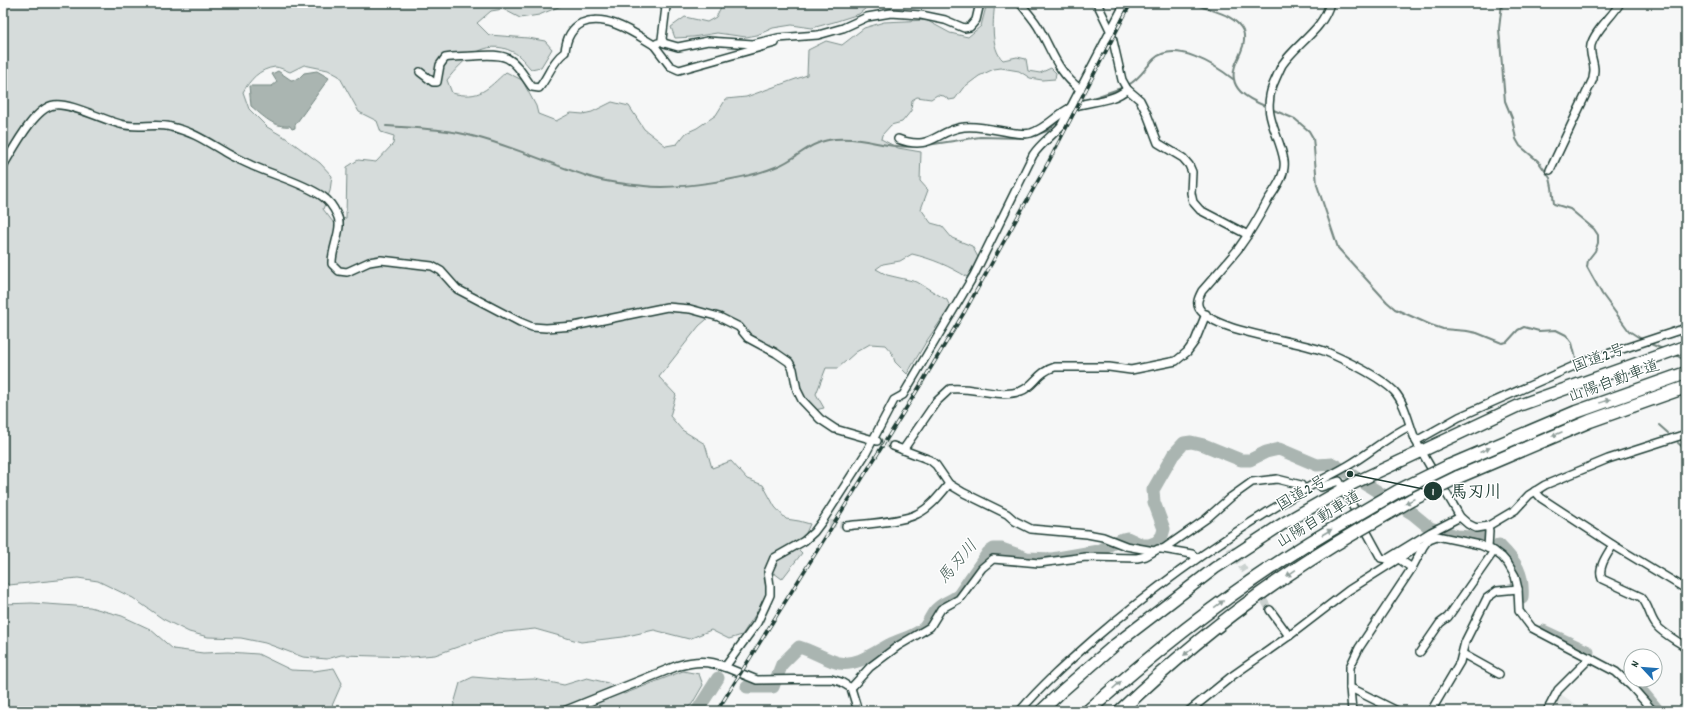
<svg xmlns="http://www.w3.org/2000/svg" width="1689" height="714" font-family="Dekko,'Klee One',sans-serif">
	<rect width="100%" height="100%" fill="#f6f7f7"/>
	<filter id="ink" filterUnits="userSpaceOnUse"><feTurbulence type="fractalNoise" baseFrequency=".025" numOctaves="2"/><feDisplacementMap in="SourceGraphic" scale="8" xChannelSelector="R" yChannelSelector="G"/><feConvolveMatrix kernelMatrix="1 2 1 2 8 2 1 2 1" color-interpolation-filters="sRGB"/></filter>
	<g filter="url(#ink)">
		<path fill="#e6e9e8" d="M1559,693L1586,711H1549Z"/>
		<g fill="#d6dcdb" stroke="#7a8c88" fill-rule="evenodd">
			<path d="M3,3H568L539,15L520,18L503,9L491,11L477,23L489,35L528,38L545,41L552,49L541,67L531,69C526,64 520,55 513,52C485,37 463,60 447,80L452,93C480,100 487,89 506,72L522,80L536,106L538,114L556,121L571,113L583,114L592,112L612,102L629,106L644,129L666,146L677,144L686,133L697,128L716,115L726,99L746,97L807,75L808,50L826,41L842,45L864,28L884,22L926,20L950,33L968,37L981,26L987,3H995C993,18 990,49 1003,60L1017,57L1026,59L1028,71L1040,73L1051,68L1056,73L1055,79L1042,80L1030,78L1019,71L1001,68L994,69L979,76L963,88L955,99L949,100L944,96L937,95L931,99L917,97L912,100L911,111L902,122L891,125L882,135L881,139L898,148L921,152L920,181L928,190L921,209L931,223L942,226L952,238L972,246L979,259L967,277C949,266 933,259 912,254L900,261L883,264L876,269L887,275L917,282L947,300L950,307L926,342L907,374L895,362L892,353L885,345L870,344L856,352L838,368H826L816,394L824,408L815,410L801,393L793,361L776,350L755,340L737,321L714,313L699,326L659,377L676,395L670,416L682,430L705,444L712,468L731,461L747,479L763,485L775,507L786,519L799,521L810,524L805,535L793,544L802,553L782,579L774,573L764,578L767,591L759,609L742,635L729,639L711,630L689,639L654,630L623,637L581,642L535,629L497,633L435,655L412,657L341,655L327,659L303,657L265,643L241,638L208,637L189,632L163,619L133,598L98,581L78,578L9,585L3,581ZM304,65L328,70L339,76L359,112L377,121L381,132L394,136L393,144L376,162L358,160L347,167L346,218L333,222L323,209L330,191L332,176L320,163L286,138L267,127L249,109L243,92C250,80 259,69 275,67C279,67 285,70 290,72Z"/>
			<path d="M723,3H872L859,14L834,22L812,28L792,25L773,28L757,35L746,37L717,33L693,37L675,38L671,27L685,17L707,22L716,17Z"/>
			<path d="M32,603L90,607L122,616L150,629L173,649L203,653L228,652L258,654L291,670L314,671L334,668L342,683L331,708L327,711H3V604Z"/>
			<path d="M683,671L699,674L703,685L692,704L683,711H452L460,683L473,677L508,680L534,679L564,685L587,678L608,683L624,694Z"/>
		</g>
		<path fill="#aab5b1" stroke="#72857f" d="M278,71L291,80L298,79L304,73L317,71L329,78L295,125V128L292,129L290,126C274,128 263,116 251,106L249,86H272L277,82L272,74Z"/>
		<g fill="none" stroke-linecap="round" stroke-linejoin="round">
			<g stroke="#72857f" stroke-width="2">
				<path d="M1193,3C1209,11 1235,13 1243,31C1245,36 1244,42 1243,46C1241,53 1238,58 1236,63C1226,89 1248,99 1267,107"/>
				<path d="M1502,3L1499,29L1505,101L1512,118L1516,139L1520,146L1538,161L1550,178L1552,187L1554,204L1570,209L1594,229L1598,235V243L1595,251L1588,260L1587,267L1602,294L1629,331L1643,340"/>
				<path d="M1128,85C1139,80 1146,67 1154,59C1175,40 1215,65 1233,79"/>
				<path d="M1090,99L1124,87"/>
				<path d="M1271,109L1295,119L1309,131L1313,138L1314,148L1317,185L1338,248L1387,302L1395,309L1431,325L1443,329L1467,331L1477,333L1502,343L1507,342L1518,330L1524,327L1539,331L1556,330L1566,335L1572,343L1576,359"/>
				<path d="M386,126C417,128 447,129 476,137C515,147 552,165 590,177C608,183 626,184 644,186C677,190 748,179 778,166C796,159 809,143 828,140C858,134 888,150 918,146"/>
				<path d="M927,145L980,137L1025,138L1047,131L1059,119"/>
				<path d="M1648,343L1663,349"/>
				<path d="M1674,354L1686,361"/>
				<path d="M1659,425L1668,433"/>
				<path d="M1678,443L1686,450"/>
			</g>
			<g stroke="#aab5b1" stroke-width="13">
				<path d="M1499,545C1516,562 1524,573 1522,598"/>
				<path d="M1543,631L1588,652"/>
				<path d="M747,687H773L782,664L799,647C811,650 830,662 839,663C858,666 875,652 891,644C902,639 915,636 924,628C930,622 931,613 938,608C944,602 952,601 959,595L988,553L994,549H1002L1027,558L1052,559L1098,551L1119,540L1127,538L1142,545H1149L1157,542L1162,536L1164,529L1154,502L1153,490L1173,455L1184,443L1191,442L1204,445L1241,460H1250L1266,452L1279,449L1317,465L1333,464L1350,474L1413,514L1430,528L1457,536L1483,538"/>
				<path d="M1638,687L1658,711"/>
				<path d="M697,711L718,678"/>
			</g>
			<g stroke="#cbd2d0" stroke-width="7" stroke-dasharray="7 3.5" stroke-linecap="butt">
				<path d="M877,441L893,446"/>
				<path d="M829,523L846,526"/>
				<path d="M1224,539L1270,610"/>
			</g>
			<g stroke="#1f3d34" stroke-width="10">
				<g id="minor">
					<path d="M1020,3C1027,12 1035,20 1040,30C1054,55 1057,71 1081,90"/>
					<path d="M1097,3L1111,32L1122,80L1127,89L1140,100L1147,114L1158,143L1183,158L1189,165L1192,172L1191,193L1193,202L1200,210L1248,235"/>
					<path d="M1330,3C1323,30 1297,43 1282,65C1279,71 1276,78 1273,85C1261,116 1280,134 1284,161C1286,175 1275,189 1268,200C1259,217 1249,234 1238,249C1226,264 1214,277 1202,291C1199,297 1196,302 1199,308C1213,333 1302,340 1329,353C1349,362 1379,376 1394,391C1406,404 1409,426 1416,441C1429,467 1446,491 1460,517L1468,524L1476,528L1488,526L1515,510L1529,495L1545,485L1608,459L1686,434"/>
					<path d="M666,7L662,39L664,43L678,47L708,41L753,44L778,38L818,35L843,28L867,17L891,13L921,15L945,20L964,28L970,27L976,20L980,3"/>
					<path d="M658,43L654,45L670,66L679,70L775,43"/>
					<path d="M420,72L433,82H437L440,65L445,58C455,56 463,57 473,56C511,53 511,57 532,87L539,88C549,76 552,61 565,52C566,40 570,29 582,23C606,13 634,33 654,45"/>
					<path d="M898,139C932,152 936,130 964,127C985,124 1015,137 1031,133C1047,128 1056,115 1070,108C1088,100 1112,103 1127,89"/>
					<path d="M3,166C13,150 34,108 54,105C68,102 104,120 120,124C137,129 155,123 171,127C191,131 206,141 223,151C232,157 243,161 253,166C276,176 301,182 322,196C328,200 334,208 337,215C344,227 331,249 332,264L339,271L347,272L369,262L381,260L432,266L441,271L457,289L520,322L532,327L546,328L574,326L667,307L690,309L719,317L739,327L748,338L776,353L789,362L793,369L797,390L802,400L820,419L835,429L877,441"/>
					<path d="M1550,170L1593,79C1593,76 1594,73 1594,70C1594,61 1589,54 1591,45C1595,30 1613,16 1620,3"/>
					<path d="M1416,441L1459,417L1583,362L1686,328"/>
					<path d="M893,446L930,460L936,465L949,484L964,493L1007,514L1015,521L1031,529L1087,534L1103,537L1126,546L1154,551"/>
					<path d="M903,450L936,402L950,389C973,386 998,399 1021,391C1035,386 1037,372 1055,367H1109L1131,370L1176,361L1187,352L1195,341L1206,314"/>
					<path d="M1317,482L1321,487L1339,481L1381,558L1387,559L1431,532L1460,517"/>
					<path d="M1535,491L1541,498L1613,545L1686,589"/>
					<path d="M846,526C864,524 902,522 917,514C930,508 940,495 949,484"/>
					<path d="M1613,545C1607,555 1597,568 1602,579L1641,597C1649,605 1649,616 1656,625C1663,634 1676,640 1686,647"/>
					<path d="M1488,548L1489,531L1488,526"/>
					<path d="M1163,549L1206,519L1231,497L1252,482L1277,479L1301,485L1304,490"/>
					<path d="M1397,555L1399,559L1412,568"/>
					<path d="M1270,610L1289,636"/>
					<path d="M1420,652L1440,623L1448,617L1494,551"/>
					<path d="M1463,654L1499,674"/>
					<path d="M851,688L870,667L898,646L930,627L941,609L959,599L982,568L993,559L1039,563L1086,557L1137,558L1146,556L1158,549H1163L1192,554L1196,558"/>
					<path d="M1350,688L1355,690L1397,711"/>
					<path d="M858,711L851,688L841,682L831,679L757,680L725,667L757,623L765,606L770,595V586L768,572L774,558L804,541L814,532L823,520L866,453L894,400L903,395L974,275L1033,155C1040,144 1052,136 1061,126L1125,3"/>
					<path d="M1020,711C1042,685 1068,662 1094,639C1159,583 1229,534 1304,490C1318,481 1334,474 1349,465C1370,453 1388,436 1410,426"/>
					<path d="M1189,711L1232,676L1289,636L1349,590L1417,547L1424,545"/>
					<path d="M1352,711L1350,688V667L1359,648L1412,568L1424,545L1429,539L1437,536L1480,545L1494,551L1502,557L1508,564L1515,576L1518,589L1519,611L1532,628L1616,672L1631,686L1653,711"/>
					<path d="M1431,711L1460,662L1465,642L1487,598L1497,591L1518,589"/>
					<path d="M1547,711L1558,690L1590,658"/>
				</g>
			</g>
			<g stroke="#1f3d34" stroke-width="11">
				<path id="tertiary" d="M565,711L677,666C695,661 708,660 725,667"/>
			</g>
			<g stroke="#1f3d34" stroke-width="14">
				<path id="trunk" d="M1041,711L1062,691L1116,644L1215,568L1284,523L1354,483L1520,405L1686,346"/>
			</g>
			<g stroke="#1f3d34" stroke-width="15">
				<g id="motorway">
					<path d="M1449,466L1576,412L1686,373"/>
					<path d="M1458,477L1590,421L1686,387"/>
					<path d="M1088,711C1170,638 1256,571 1352,518"/>
					<path d="M1120,711C1191,643 1274,579 1359,530"/>
				</g>
			</g>
			<use href="#minor" stroke="#fff" stroke-width="7"/>
			<use href="#tertiary" stroke="#fff" stroke-width="8"/>
			<use href="#trunk" stroke="#fff" stroke-width="11"/>
			<use href="#motorway" stroke="#fff" stroke-width="12"/>
			<g stroke="#1f3d34" stroke-width="3.5">
				<path id="rail" d="M717,711L918,389L965,311L1049,161L1131,3"/>
			</g>
			<use href="#rail" stroke="#fff" stroke-width="2" stroke-dasharray="6" stroke-linecap="butt"/>
			<g stroke="#1f3d34" stroke-width="15" stroke-linecap="butt">
				<g id="motorway-bridge">
					<path d="M1352,518L1400,490L1449,466"/>
					<path d="M1359,530L1411,500L1458,477"/>
				</g>
			</g>
			<use href="#motorway-bridge" stroke="#fff" stroke-width="12"/>
		</g>
		<defs><path id="oneway-solid" d="M-6-.8H1V-3.2L6.5 0L1 3.2V.8H-6Z"/></defs>
		<g fill="#8f9e9a">
			<use href="#oneway-solid" transform="translate(1605 401) rotate(-19)"/>
			<use href="#oneway-solid" transform="translate(1557 434) rotate(157)"/>
			<use href="#oneway-solid" transform="translate(1485 450) rotate(-24)"/>
			<use href="#oneway-solid" transform="translate(1410 501) rotate(151)"/>
			<use href="#oneway-solid" transform="translate(1327 532) rotate(-30)"/>
			<use href="#oneway-solid" transform="translate(1291 573) rotate(145)"/>
			<use href="#oneway-solid" transform="translate(1219 604) rotate(-36)"/>
			<use href="#oneway-solid" transform="translate(1188 652) rotate(141)"/>
			<use href="#oneway-solid" transform="translate(1117 685) rotate(-42)"/>
		</g>
	</g>
	<g text-anchor="middle" dominant-baseline="central" stroke-width="3" stroke-linejoin="round" paint-order="stroke">
		<g font-size="16" fill="#1f3d34" stroke="#fff">
			<text transform="translate(1599 359) rotate(-20)">国道2号</text>
			<text transform="translate(1614 382) rotate(-20)">山陽自動車道</text>
			<text transform="translate(1302 494) rotate(-30)">国道2号</text>
			<text transform="translate(1319 520) rotate(-31)">山陽自動車道</text>
		</g>
		<g font-size="17" font-style="italic" fill="#49615a" stroke="#fff">
			<text transform="translate(959 563) rotate(-49)">馬刃川</text>
		</g>
	</g>
	<path fill="none" stroke="#1f3d34" stroke-width="1.5" d="M1350 474L1433 491"/>
	<g fill="#1f3d34" stroke="#fff" stroke-width="1.5">
		<circle cx="1350" cy="474" r="4"/>
		<circle cx="1433" cy="491" r="10"/>
	</g>
	<g font-size="12" text-anchor="middle" font-weight="bold" fill="#fff">
		<text x="1433" y="495">1</text>
	</g>
	<g font-size="17" text-anchor="middle" font-weight="bold" fill="#1f3d34" stroke="#fff" stroke-width="3" stroke-linejoin="round" paint-order="stroke">
		<text x="1476" y="497">馬刃川</text>
	</g>
	<rect width="1689" height="714" fill="none" stroke="#fff" stroke-width="16"/>
	<rect x="8" y="8" width="1673" height="698" fill="none" stroke="#1f3d34" stroke-width="1.5" filter="url(#ink)"/>
	<g transform="translate(1643 668) rotate(296)"><circle r="19" fill="#ffffff" stroke="#a5b1ae"/>
	<path d="M0-3L7 15L0 10L-7 15Z" fill="#1f6fb2"/>
	<text y="-6" font-size="11" font-weight="bold" text-anchor="middle" fill="#1f3d34">N</text>
	</g>
</svg>
